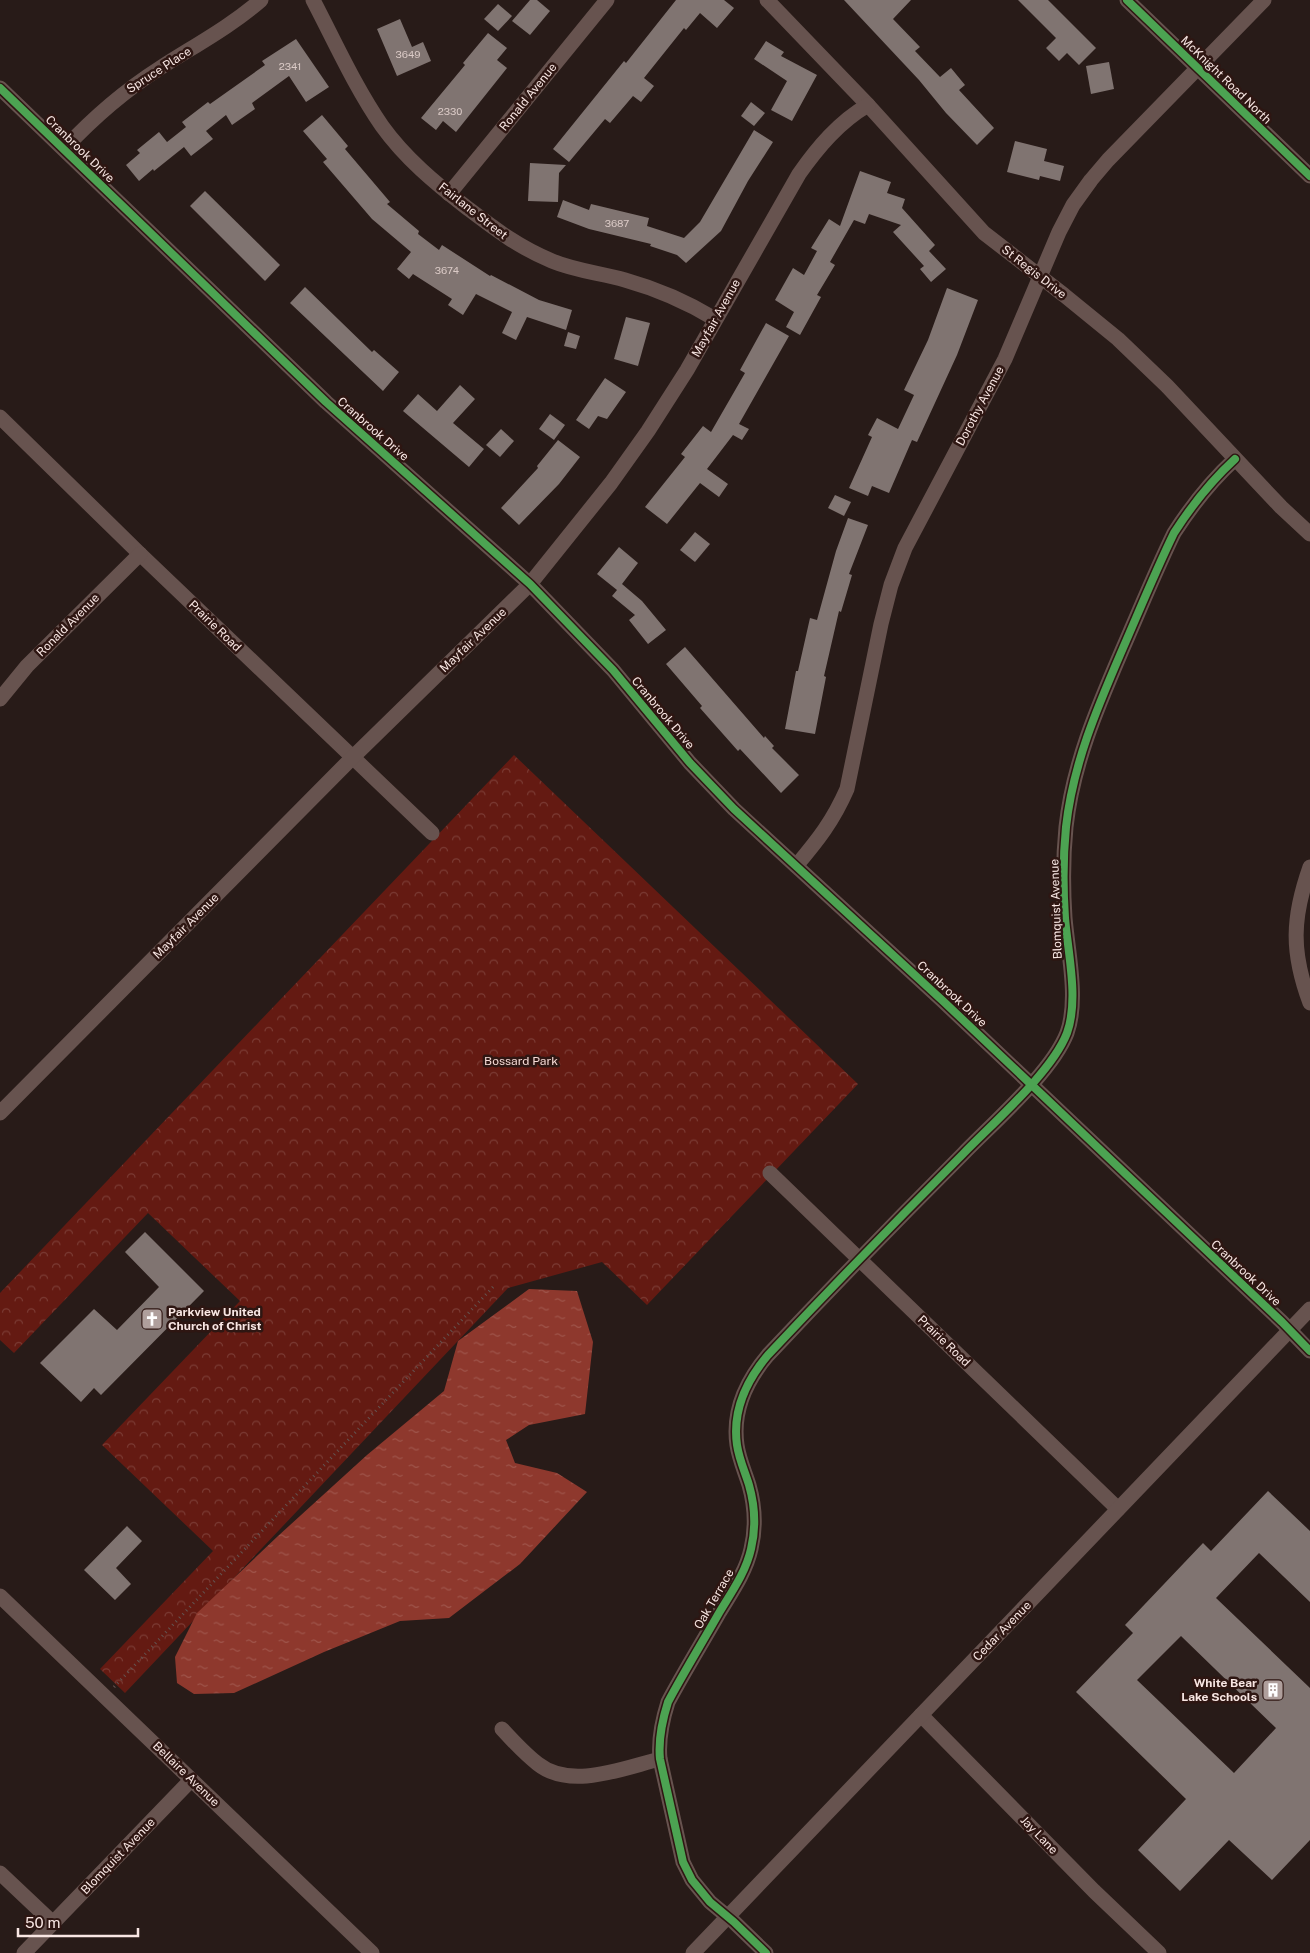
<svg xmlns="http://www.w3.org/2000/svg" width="1310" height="1953" font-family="'Public Sans',sans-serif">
	<defs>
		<pattern id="park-crowns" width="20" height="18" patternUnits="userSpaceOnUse" patternTransform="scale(1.25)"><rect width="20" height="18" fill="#641a12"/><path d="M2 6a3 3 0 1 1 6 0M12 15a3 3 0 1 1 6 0" fill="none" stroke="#7b3b34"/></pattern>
		<pattern id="water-ripples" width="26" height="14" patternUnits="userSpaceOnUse" patternTransform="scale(1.25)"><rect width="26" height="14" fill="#8e382d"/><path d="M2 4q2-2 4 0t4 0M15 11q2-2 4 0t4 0" fill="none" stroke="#9f554b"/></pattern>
	</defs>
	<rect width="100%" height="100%" fill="#281b18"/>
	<path fill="url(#park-crowns)" d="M514,755L858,1084L647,1305L602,1262L508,1288L125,1693L100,1669L213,1551L102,1445L240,1301L148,1213L14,1353L0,1340V1293Z"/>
	<path fill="url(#water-ripples)" d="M529,1289L577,1291L593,1342L585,1414L529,1425L506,1440L515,1463L557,1473L587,1492L520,1564L449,1618L400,1621L324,1652L234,1693L194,1694L177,1683L175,1657L197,1613L278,1536L367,1455L444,1391L458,1341Z"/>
	<g fill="#807471" fill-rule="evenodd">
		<path d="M530,0H537L550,11L530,35L512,21Z"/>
		<path d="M676,0H724L734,8L717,28L700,13L686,30L684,28L644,78L654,86L641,102L633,96L610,123L605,119L569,162L553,149L624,61L626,63Z"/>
		<path d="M844,0H911L893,19L920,47L915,51L940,77L951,68L965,85L959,90L994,128L977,145L946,113L919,80Z"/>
		<path d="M1018,0H1048L1096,48L1079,65L1067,53L1059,61L1046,48L1056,38Z"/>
		<path d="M498,4L512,16L498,31L484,19Z"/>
		<path d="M400,19L412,47L423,42L431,61L397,76L377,29Z"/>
		<path d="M488,33L507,48L497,60L507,68L456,132L443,121L436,130L421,118L465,65L463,63Z"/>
		<path d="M296,39L329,87L306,102L289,76L252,103L255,109L232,125L226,115L206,131L213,139L191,156L184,147L154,171L153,169L139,181L126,165L140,153L137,150L159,132L167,142L186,127L182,122L208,102L210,104L265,65L262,61Z"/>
		<path d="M766,41L784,52L781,56L817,75L792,121L771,110L787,81L754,59Z"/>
		<path d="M1109,62L1114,89L1091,94L1086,66Z"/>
		<path d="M751,102L765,113L754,126L741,116Z"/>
		<path d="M322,115L348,146L345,149L390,202L387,204L419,231L418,234L439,250L442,245L490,276L491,275L539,300L572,310L566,330L527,317L516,340L502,333L512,312L476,294L463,315L448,305L452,299L413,274L409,279L397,269L411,252L372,219L323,162L327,159L303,131Z"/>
		<path d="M754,130L773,142L748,181L721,231L686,263L677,255L650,246L651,244L589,229L557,217L563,200L589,210L591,204L649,218L647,226L684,238L700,222Z"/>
		<path d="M1015,141L1047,149L1044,161L1064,166L1060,181L1040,176L1039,180L1007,172Z"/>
		<path d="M530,163L566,165L559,173L558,202L528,201Z"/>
		<path d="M860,171L891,182L887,193L905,199L902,208L935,245L929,251L946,269L931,282L920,269L924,266L893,232L901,225L869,214L865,224L854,220L830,262L835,265L817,295L821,297L800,335L786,327L794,312L775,300L793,268L804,275L817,251L811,248L829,219L840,226Z"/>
		<path d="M205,191L280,265L265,281L190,206Z"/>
		<path d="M305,287L372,352L374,350L399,372L383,391L290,303Z"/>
		<path d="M947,288L978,300L957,355L917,442L912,440L889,493L872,486L868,496L849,488L872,437L868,435L877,418L898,429L914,395L904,390L928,340Z"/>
		<path d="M626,317L650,323L638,366L614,359Z"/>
		<path d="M766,323L789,336L739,424L749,429L742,440L733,435L707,469L728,484L719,497L700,483L667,524L645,507L685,457L681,454L703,426L711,432L745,373L740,370Z"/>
		<path d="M568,332L580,336L576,349L564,346Z"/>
		<path d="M605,378L626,392L607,419L598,416L589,429L576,420Z"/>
		<path d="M460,385L475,399L453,423L484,449L469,467L403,411L418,394L437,411Z"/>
		<path d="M550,414L565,425L554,440L539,429Z"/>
		<path d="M501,429L514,441L500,457L486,445Z"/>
		<path d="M558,440L580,457L559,484L519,525L501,508L538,468L537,466Z"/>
		<path d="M835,495L851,502L844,516L828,508Z"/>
		<path d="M848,518L868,525L849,574L852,575L841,612L839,611L824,676L826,677L815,734L785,729L796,671H798L810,618L817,620L836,551Z"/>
		<path d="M695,532L710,544L695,562L680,550Z"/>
		<path d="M619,547L638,563L622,584L642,601L666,630L648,644L629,620L635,615L612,596L617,590L597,574Z"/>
		<path d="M685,647L764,738L765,736L774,746L772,748L799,775L781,793L740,749L738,751L700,708L702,706L666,664Z"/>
		<path d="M145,1232L204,1291L101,1395L94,1388L81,1402L40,1363L94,1309L117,1330L159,1287L125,1252Z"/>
		<path d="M1268,1491L1310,1531V1602L1259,1553L1216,1598L1310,1688V1840L1272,1880L1229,1840L1180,1891L1138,1850L1186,1799L1076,1692L1133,1633L1125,1625L1203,1543L1211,1551ZM1181,1636L1276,1728L1234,1773L1137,1680Z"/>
		<path d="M127,1526L142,1541L116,1568L131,1584L115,1600L84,1570Z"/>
	</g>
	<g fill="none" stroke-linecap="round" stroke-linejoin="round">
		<path stroke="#645451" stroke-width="3" stroke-dasharray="1 4" stroke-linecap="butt" d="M114,1687L495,1285"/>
		<g stroke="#67534f" stroke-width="15">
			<path d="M313,0C335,42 355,87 382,126C405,158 435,183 466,207C495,229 518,247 552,261C576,271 601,273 625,280C657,289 687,302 715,319"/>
			<path d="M767,0L868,105L984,233L1064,295L1118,339L1167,386L1281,507L1310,534"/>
			<path d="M1127,0L1310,176"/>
			<path d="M0,88L326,402L530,584L613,670L690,763L734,809L943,1001L1282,1322L1310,1351"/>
			<path d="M64,149C93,118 124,91 160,68C194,46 230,27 261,0"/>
			<path d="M449,194L607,0"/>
			<path d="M0,417L140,554L432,833"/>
			<path d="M0,699L27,666L140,554"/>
			<path d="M796,866C818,840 833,821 847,789L881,624L891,585L905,548L1005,359L1059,232L1073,205L1091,180L1108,160L1264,0"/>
			<path d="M1310,867C1292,918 1291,952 1310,1003"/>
			<path d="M0,1113L353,757L530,584L611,483L648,431L687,370L799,174C818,147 839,122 868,105"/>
			<path d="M770,1173L1118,1509"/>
			<path d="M0,1596L372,1953"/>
			<path d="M921,1715L1094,1891L1159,1953"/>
			<path d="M502,1729C513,1741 525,1754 538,1764C571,1790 623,1768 660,1759"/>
			<path d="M0,1873L53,1923"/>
			<path d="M24,1953L191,1780"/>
			<path d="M693,1953L1310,1309"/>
			<path d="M766,1953L734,1922L710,1902L692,1880L683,1862L660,1759C658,1739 662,1721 668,1702C684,1672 702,1643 719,1613C731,1593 746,1572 751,1549C756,1528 755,1506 749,1485C745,1472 739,1459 737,1445C732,1410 746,1381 768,1355C832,1287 897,1220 963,1154C993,1123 1052,1072 1067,1033C1079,1000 1068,953 1065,918C1063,888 1063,857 1066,827C1073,763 1098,706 1123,648C1140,609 1156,570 1174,533C1192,505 1211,481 1235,459"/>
		</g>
		<g stroke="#2e1612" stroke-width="11">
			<g id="cycleway">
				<path d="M1127,0L1310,176"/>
				<path d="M0,88L326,402L530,584L613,670L690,763L734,809L943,1001L1282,1322L1310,1351"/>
				<path d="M766,1953L734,1922L710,1902L692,1880L683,1862L660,1759C658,1739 662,1721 668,1702C684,1672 702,1643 719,1613C731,1593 746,1572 751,1549C756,1528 755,1506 749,1485C745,1472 739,1459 737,1445C732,1410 746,1381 768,1355C832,1287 897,1220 963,1154C993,1123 1052,1072 1067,1033C1079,1000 1068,953 1065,918C1063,888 1063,857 1066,827C1073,763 1098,706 1123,648C1140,609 1156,570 1174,533C1192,505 1211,481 1235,459"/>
			</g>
		</g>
		<use href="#cycleway" stroke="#4ca352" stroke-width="8"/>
	</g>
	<defs>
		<g id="church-square" transform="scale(1.125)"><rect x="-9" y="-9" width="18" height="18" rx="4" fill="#af9f9c" stroke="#2e1612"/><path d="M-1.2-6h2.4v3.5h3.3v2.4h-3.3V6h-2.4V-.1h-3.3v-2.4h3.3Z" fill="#fff"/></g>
		<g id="building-square" transform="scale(1.125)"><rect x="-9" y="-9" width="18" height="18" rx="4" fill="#af9f9c" stroke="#2e1612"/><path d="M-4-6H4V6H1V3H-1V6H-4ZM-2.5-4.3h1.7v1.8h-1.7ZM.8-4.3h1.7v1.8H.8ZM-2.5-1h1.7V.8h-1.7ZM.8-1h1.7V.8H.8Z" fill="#fff"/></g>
	</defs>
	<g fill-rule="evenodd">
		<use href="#church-square" x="152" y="1319"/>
		<use href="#building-square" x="1273" y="1690"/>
	</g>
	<g text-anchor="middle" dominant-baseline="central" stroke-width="5" stroke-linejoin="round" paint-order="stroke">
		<g font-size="10" fill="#dacac6">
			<text x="408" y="54">3649</text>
			<text x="290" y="66">2341</text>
			<text x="450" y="111">2330</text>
			<text x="617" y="223">3687</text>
			<text x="447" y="270">3674</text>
		</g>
		<g font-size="12" fill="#f8e6e3" stroke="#2e1612">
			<text transform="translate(159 70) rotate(-33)">Spruce Place</text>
			<text transform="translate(1226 80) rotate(44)">McKnight Road North</text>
			<text transform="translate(528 97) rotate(-51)">Ronald Avenue</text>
			<text transform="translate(80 149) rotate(44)">Cranbrook Drive</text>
			<text transform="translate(473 211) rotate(38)">Fairlane Street</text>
			<text transform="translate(1034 272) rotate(38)">St Regis Drive</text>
			<text transform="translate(716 318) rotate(-61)">Mayfair Avenue</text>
			<text transform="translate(980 406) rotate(-62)">Dorothy Avenue</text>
			<text transform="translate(373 429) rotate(41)">Cranbrook Drive</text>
			<text transform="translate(68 625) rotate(-45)">Ronald Avenue</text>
			<text transform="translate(215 626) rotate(44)">Prairie Road</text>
			<text transform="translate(473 640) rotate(-44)">Mayfair Avenue</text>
			<text transform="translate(663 713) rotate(50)">Cranbrook Drive</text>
			<text transform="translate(1056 909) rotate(-92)">Blomquist Avenue</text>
			<text transform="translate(186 926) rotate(-45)">Mayfair Avenue</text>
			<text transform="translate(952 994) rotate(43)">Cranbrook Drive</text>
			<text transform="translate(1246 1273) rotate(43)">Cranbrook Drive</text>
			<text transform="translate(944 1341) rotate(44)">Prairie Road</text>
			<text transform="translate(714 1599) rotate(-60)">Oak Terrace</text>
			<text transform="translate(1002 1631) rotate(-46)">Cedar Avenue</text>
			<text transform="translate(186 1774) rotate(44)">Bellaire Avenue</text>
			<text transform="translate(1039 1835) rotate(46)">Jay Lane</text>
			<text transform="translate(118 1856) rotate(-46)">Blomquist Avenue</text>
		</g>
		<g font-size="12" fill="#f7dbd6" stroke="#2e1612">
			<text x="521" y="1061">Bossard Park</text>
		</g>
		<g font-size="12" font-weight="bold" fill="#f8e6e3" stroke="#2e1612" text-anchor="start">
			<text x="168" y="1312">Parkview United<tspan x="168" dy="14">Church of Christ</tspan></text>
			<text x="1257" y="1683" text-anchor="end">White Bear<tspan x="1257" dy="14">Lake Schools</tspan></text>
		</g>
	</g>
	<path d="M18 1928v8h120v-8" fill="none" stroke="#f8e6e3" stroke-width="2.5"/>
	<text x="25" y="1928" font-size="15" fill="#f8e6e3" stroke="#2e1612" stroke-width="4" paint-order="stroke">50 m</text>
</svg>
